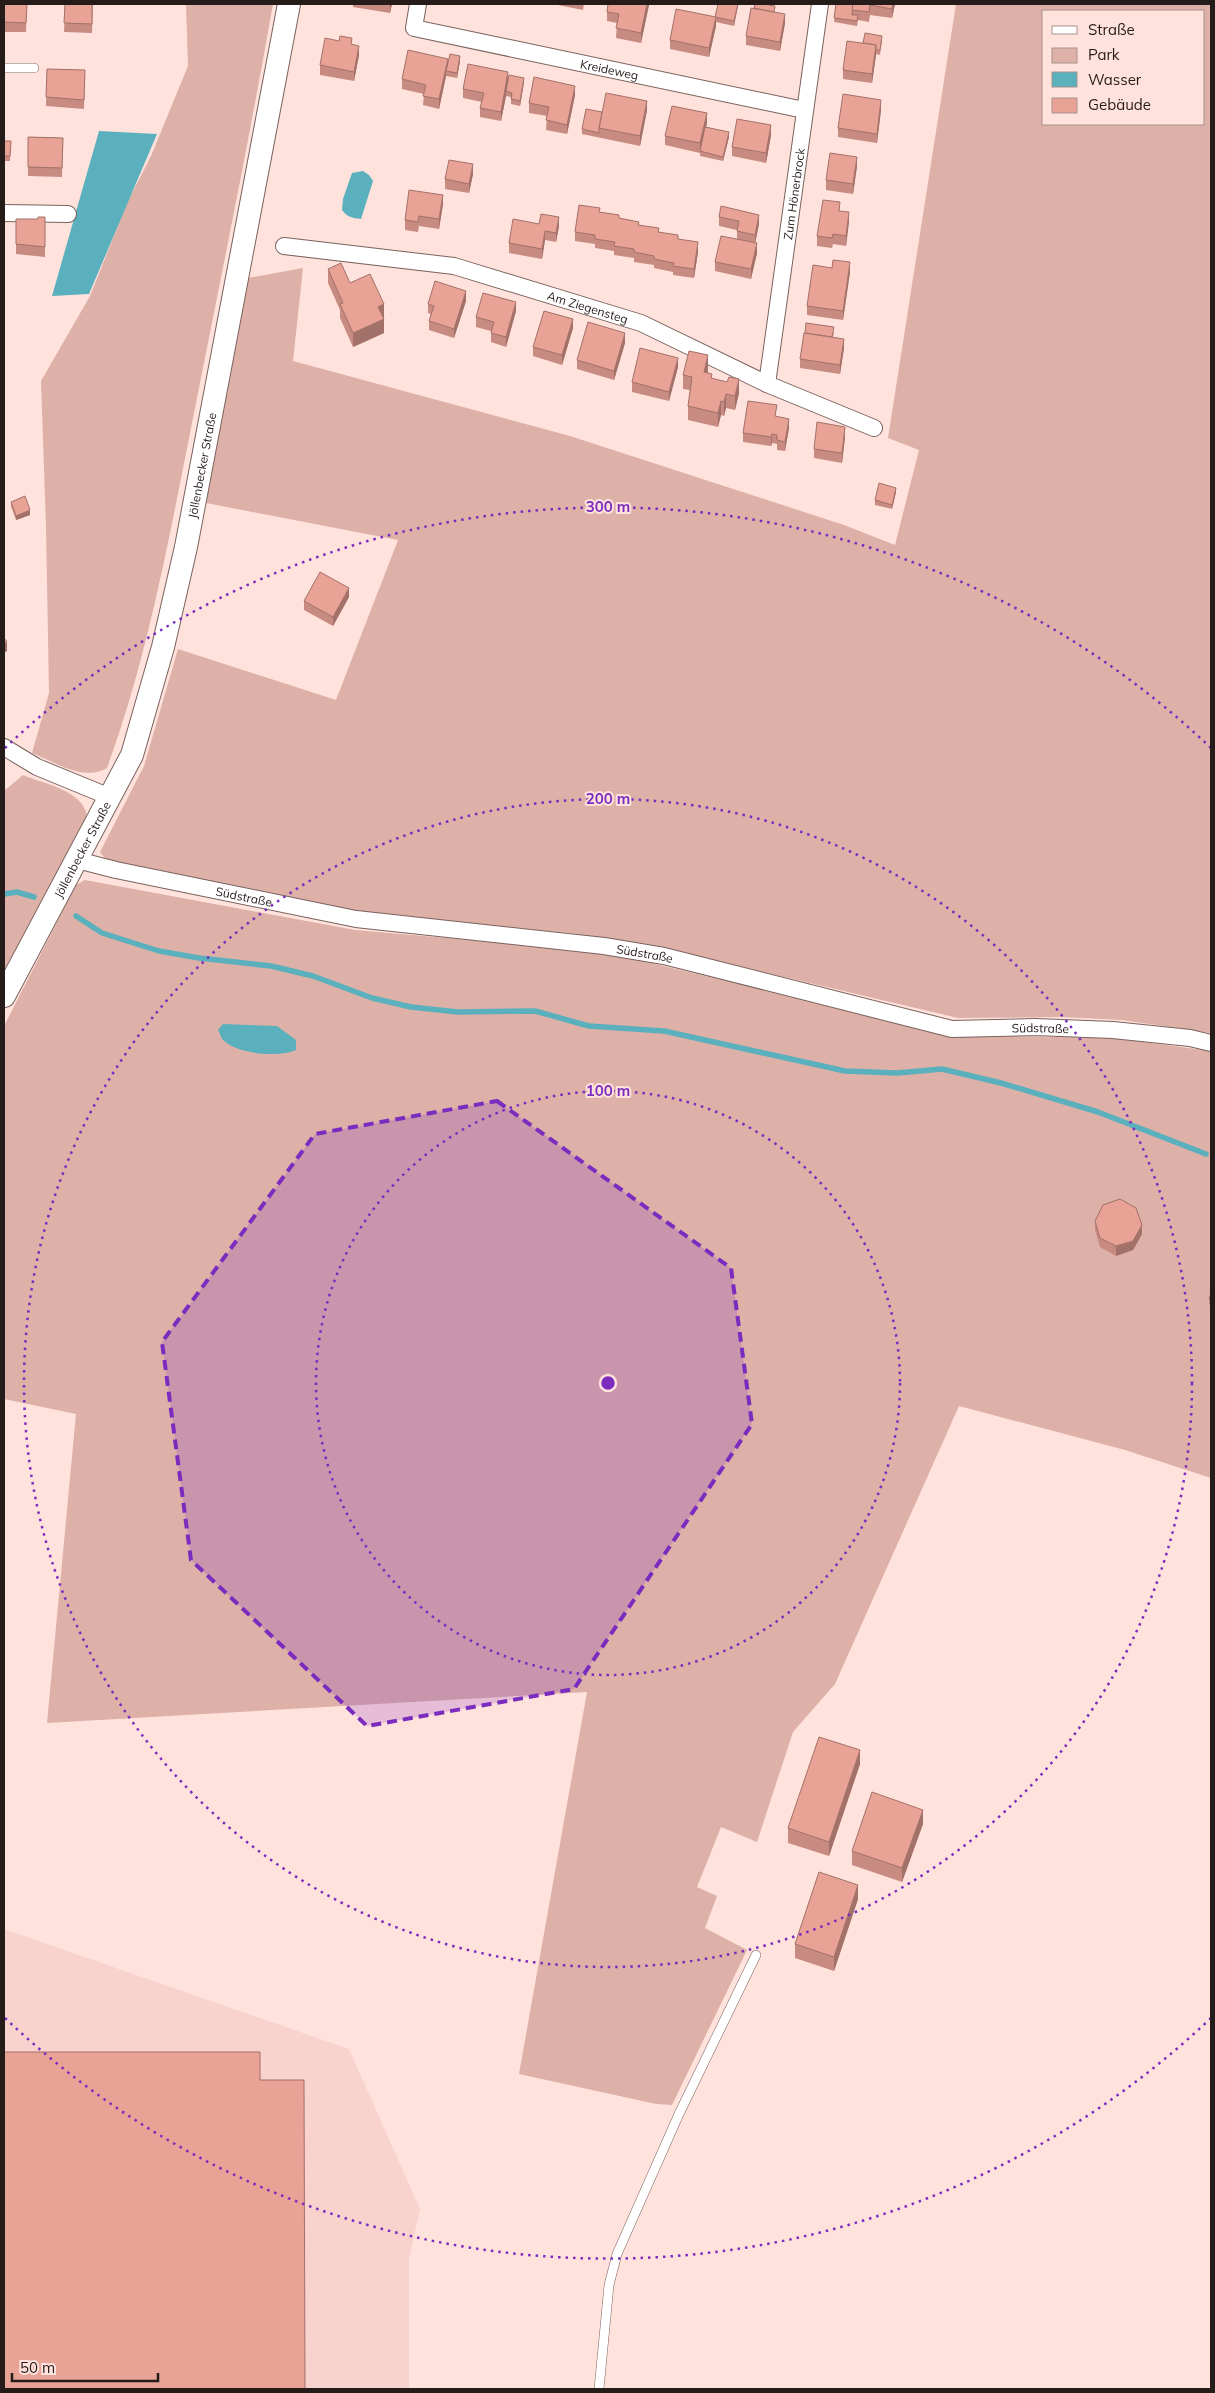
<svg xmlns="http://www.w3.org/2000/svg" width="1215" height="2393" font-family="Mulish,sans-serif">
	<rect width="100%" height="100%" fill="#ffe2dc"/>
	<path fill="#f8d2cc" d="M4,1929L349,2049L420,2209L409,2259V2389H4Z"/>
	<g fill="#ddb0a8" fill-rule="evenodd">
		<path d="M186,4H273C249,141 221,277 194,413C170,532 149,654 107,768C83,782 55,762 32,753L49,693L46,527L41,381L90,296L127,203L151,156L188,66Z"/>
		<path d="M956,4H1211V1033L1122,1020L1060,1017L958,1018L665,949L571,933L355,915L107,861L100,852L144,766L178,649L336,700L398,540L206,503L248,278L303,268L293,361L570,436L844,525L895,545L919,450L888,438ZM1044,11H1204V124H1044Z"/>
		<path d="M23,775C44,784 83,790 87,816L43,904L4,970V791Z"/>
		<path d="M85,880L355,930L606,952L948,1035L1113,1038L1211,1051V1478L1125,1450L959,1406L835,1684L793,1732L757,1842L721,1827L697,1887L717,1896L705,1928L747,1950L672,2105L656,2104L519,2074L587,1692L47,1723L76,1414L4,1399V1026L76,885Z"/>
	</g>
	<g fill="#5ab0bd">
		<path d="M99,131L157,134L89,294L52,296Z"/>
		<path d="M363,171L369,175L373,181L361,219C352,218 347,217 342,210L343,199L352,173Z"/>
		<path d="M223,1024L277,1026L296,1040V1050C279,1058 237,1054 223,1040C221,1038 220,1033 218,1030Z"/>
	</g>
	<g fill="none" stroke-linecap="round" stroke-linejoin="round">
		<g stroke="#5ab0bd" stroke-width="5.5">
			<path d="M4,894L17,892L34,897"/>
			<path d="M76,916L102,933L159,951L199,958L271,966L313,976L372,998L411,1007L458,1012L535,1011L589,1026L664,1031L845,1071L897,1073L942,1069L1001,1083L1098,1112L1206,1154"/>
		</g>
		<g stroke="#7a625d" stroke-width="10">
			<g id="lane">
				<path d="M4,68H34"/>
				<path d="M599,2389L609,2285L617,2254L679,2114L756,1955"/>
			</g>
		</g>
		<g stroke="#7a625d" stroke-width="18">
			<g id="street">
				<path id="s1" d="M418,4L414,28L804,110"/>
				<path d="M4,213L68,214"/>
				<path id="s2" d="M284,246L454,266L641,323L767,384L874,428"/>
				<path id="s3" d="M767,384L820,4"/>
				<path d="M4,747L37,767L110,797"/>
				<path id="s4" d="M77,860L116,870L356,919L604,946L664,956L952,1029L1035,1027L1113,1030L1190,1038L1211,1043"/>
			</g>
		</g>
		<g stroke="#7a625d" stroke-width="24">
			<g id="secondary">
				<path id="s5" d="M4,996L132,755L163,647L186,547L289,4"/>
			</g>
		</g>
		<use href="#lane" stroke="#fff" stroke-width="9"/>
		<use href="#street" stroke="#fff" stroke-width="16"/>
		<use href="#secondary" stroke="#fff" stroke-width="22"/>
	</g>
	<g fill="#c88b81">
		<path d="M4,4H27L26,32H4Z"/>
		<path d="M65,4H93L92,33L64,32Z"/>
		<path d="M353,4H392L390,13L353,7Z"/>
		<path d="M553,4H584L583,10Z"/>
		<path d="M649,4L641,43L616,38L617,23L607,21V12Z"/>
		<path d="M738,4L734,26L716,22V26L709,57L670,49V40L715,17Z"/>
		<path d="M836,4H895L892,18L870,15L869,22L858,20L857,26L834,22Z"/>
		<path d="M775,12L785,23L780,51L746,45V36Z"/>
		<path d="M882,40L880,55L876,54L872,83L843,79V70L863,43Z"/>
		<path d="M352,45L359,55L354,81L320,75V65Z"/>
		<path d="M460,61L457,78L446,76L439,109L423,105L424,94L402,89V79L448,64Z"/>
		<path d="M47,69L85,70L84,109L46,106Z"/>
		<path d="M508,77L524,82L520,106L511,104V97L506,96L501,121L480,117V108L482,102L463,98V89Z"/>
		<path d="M575,95L567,134L546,130L547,116L529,113V103Z"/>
		<path d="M647,110L640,146L582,134V129L602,112Z"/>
		<path d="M881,110L877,143L838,137V128Z"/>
		<path d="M707,123L706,127L729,137L723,161L700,156V153L665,145V136Z"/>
		<path d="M771,135L766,163L732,156V147Z"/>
		<path d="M28,137L63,138L62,177L28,176Z"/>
		<path d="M4,141H11L10,161H4Z"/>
		<path d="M857,166L853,194L826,190V180Z"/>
		<path d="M473,174L469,193L445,189V179Z"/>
		<path d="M443,204L439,229L419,226L418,232L405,230V220Z"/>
		<path d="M840,211L849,221L846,246L833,244L832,248L817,246V236Z"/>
		<path d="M600,212L678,239L698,252L694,278L673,275V272L654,268V265L634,262V258L614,255V251L595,248V244L575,241V232Z"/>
		<path d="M45,217V257L16,254V219H38Z"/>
		<path d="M719,217L759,224L755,243L757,253L751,279L715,271V262L737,239V230L719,226Z"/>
		<path d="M539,224L559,226L556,242L545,240L542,259L509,253V243Z"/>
		<path d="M832,268L850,272L843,320L807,315V306Z"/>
		<path d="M328,269L350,283L384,318L383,319L384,333L353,347L340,318V310L328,283Z"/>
		<path d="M466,301L454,338L429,330V321L431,314L428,313V304Z"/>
		<path d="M516,311L506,347L491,342V331L476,327V317Z"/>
		<path d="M573,328L562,365L533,356V347Z"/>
		<path d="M834,332L833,337L844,348L840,374L800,368V359Z"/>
		<path d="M625,343L614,380L577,369V360Z"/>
		<path d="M678,367L669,401L632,392V382Z"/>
		<path d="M708,369V373L712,378L739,393L735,410L726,408L724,416L721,415L718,427L688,420V406L690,390L683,389V375Z"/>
		<path d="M776,417L789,428L785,451L777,450V444L772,443L771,446L743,442V433Z"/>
		<path d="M845,437L842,463L814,458V449Z"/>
		<path d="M896,492L892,509L875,505V500Z"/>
		<path d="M11,502L30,515L16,520L11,506Z"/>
		<path d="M349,597L333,626L304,610V601Z"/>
		<path d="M1095,1221L1142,1234L1133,1250L1116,1256L1100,1247L1095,1230Z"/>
		<path d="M1211,1293V1305L1209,1304V1299Z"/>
		<path d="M860,1764L829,1856L788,1843V1828Z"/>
		<path d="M923,1824L902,1882L852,1865V1851Z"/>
		<path d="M858,1899L834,1971L795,1958V1944Z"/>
	</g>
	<g fill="#a27169">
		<path d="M390,4H392L390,13Z"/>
		<path d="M647,4H649V5L641,43V33Z"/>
		<path d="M738,4V5L734,26V21Z"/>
		<path d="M893,4H895L892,18V9Z"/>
		<path d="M785,14V23L780,51V42Z"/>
		<path d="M716,17V26L709,57V48Z"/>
		<path d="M876,45V55L872,83V74Z"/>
		<path d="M359,46V55L354,81V72Z"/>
		<path d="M460,56V61L457,78V73Z"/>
		<path d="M448,59V69L446,71V76L439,109V99Z"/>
		<path d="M508,72V81L506,91V96L501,121V112Z"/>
		<path d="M524,78V82L520,106V101Z"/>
		<path d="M575,86V95L567,134V125Z"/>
		<path d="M881,100V110L877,143V134Z"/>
		<path d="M647,101V110L640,146V136Z"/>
		<path d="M707,113V123L700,153V143Z"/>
		<path d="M771,125V135L766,163V153Z"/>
		<path d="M729,132V137L723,161V157Z"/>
		<path d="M857,157V166L853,194V184Z"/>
		<path d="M473,164V174L469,193V184Z"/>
		<path d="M443,195V204L439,229V219Z"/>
		<path d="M849,212V221L846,246V236Z"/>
		<path d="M759,215V224L755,244V235Z"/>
		<path d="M559,217V226L556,242V233Z"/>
		<path d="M545,231V240L542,259V249Z"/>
		<path d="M698,242V252L694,278V269Z"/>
		<path d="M757,243V253L751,279V269Z"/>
		<path d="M850,262V272L843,320V311Z"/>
		<path d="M466,291V301L454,338V329Z"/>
		<path d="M516,302V311L506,347V337Z"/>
		<path d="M384,304V318L378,321V307Z"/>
		<path d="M384,319V333L353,347V333Z"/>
		<path d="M573,319V328L562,365V355Z"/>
		<path d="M625,333V343L614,380V371Z"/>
		<path d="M844,339V348L840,374V365Z"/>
		<path d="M708,355V369L704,386V372Z"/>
		<path d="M678,358V367L669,401V392Z"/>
		<path d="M739,379V393L735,410V396Z"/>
		<path d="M726,394V408L724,416V402Z"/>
		<path d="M721,401V415L718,427V413Z"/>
		<path d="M789,419V428L785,451V442Z"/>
		<path d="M845,427V437L842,463V453Z"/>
		<path d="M772,434V443L771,446V437Z"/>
		<path d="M896,488V492L892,509V505Z"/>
		<path d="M30,510V515L16,520V516Z"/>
		<path d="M349,588V597L333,626V617Z"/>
		<path d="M7,642V651L4,653V644Z"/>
		<path d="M1142,1225V1234L1133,1250L1116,1256V1246Z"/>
		<path d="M860,1750V1764L829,1856V1842Z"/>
		<path d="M923,1810V1824L902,1882V1868Z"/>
		<path d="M858,1885V1899L834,1971V1957Z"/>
	</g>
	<g fill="#e8a296" stroke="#a27169">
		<path d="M4,4H27L26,23L4,22Z"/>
		<path d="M65,4H92V24L64,23Z"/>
		<path d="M608,4H647L641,33L616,28L619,14L607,12Z"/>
		<path d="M718,4H738L734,21L715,17Z"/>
		<path d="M755,4H763L775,6L774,12L754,8Z"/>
		<path d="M836,4H853L852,15H858L857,21L834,18Z"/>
		<path d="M853,4H893L892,9L870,5L869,12L852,10Z"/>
		<path d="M751,8L785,14L780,42L746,36Z"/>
		<path d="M676,9L716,17L709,48L670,40Z"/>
		<path d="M865,33L882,36L880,50H876V45L863,43Z"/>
		<path d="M340,36L352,38L351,44L359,46L354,72L320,65L325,38L339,41Z"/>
		<path d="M847,41L876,45L872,74L843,70Z"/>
		<path d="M408,50L448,59L439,99L423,96L426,85L402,79Z"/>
		<path d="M450,54L460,56L457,73L446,71Z"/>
		<path d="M468,64L508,72L501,112L480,108L484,93L463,89Z"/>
		<path d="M47,69L85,70L84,100L46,97Z"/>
		<path d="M509,75L524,78L520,101L511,99L512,93L506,91Z"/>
		<path d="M534,77L575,86L567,125L546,120L549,107L529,103Z"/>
		<path d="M606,93L647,101L640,136L599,128Z"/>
		<path d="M843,94L881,100L877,134L838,128Z"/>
		<path d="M672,106L707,113L700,143L665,136Z"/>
		<path d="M586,109L602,112L599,128V133L582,129Z"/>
		<path d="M737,119L771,125L766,153L732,147Z"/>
		<path d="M705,127L729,132L723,157L700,151Z"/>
		<path d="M28,137L63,138L62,168L28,167Z"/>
		<path d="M4,141H11L10,156H4Z"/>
		<path d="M830,153L857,157L853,184L826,180Z"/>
		<path d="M449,160L473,164L469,184L445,179Z"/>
		<path d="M409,190L443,195L439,219L419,216L418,222L405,220Z"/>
		<path d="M823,200L840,202L839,211L849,212L846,236L833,234L832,238L817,236Z"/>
		<path d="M579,205L600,208L599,212L619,215V218L639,222L638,225L659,228L658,232L678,235V239L698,242L694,269L673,266L674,263L654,259V256L634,252V249L614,246L615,242L595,239V235L575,232Z"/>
		<path d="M721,206L759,215L755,235L737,231L739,221L719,217Z"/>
		<path d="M541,214L559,217L556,233L545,231L542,249L509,243L513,219L539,224Z"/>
		<path d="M38,217H45V247L16,244V219H38Z"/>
		<path d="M721,236L757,243L751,269L715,262Z"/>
		<path d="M833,260L850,262L843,311L807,306L813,265L832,268Z"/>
		<path d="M341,263L350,283L370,274L384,304L378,307L384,319L353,333L340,304L343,303L328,269Z"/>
		<path d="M435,281L466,291L454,329L429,321L434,306L428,304Z"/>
		<path d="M483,293L516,302L506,337L491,333L494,322L476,317Z"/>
		<path d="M544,311L573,319L562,355L533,347Z"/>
		<path d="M588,322L625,333L614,371L577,360Z"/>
		<path d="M806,323L834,327L832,337L805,333Z"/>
		<path d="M804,333L844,339L840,365L800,359Z"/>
		<path d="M640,348L678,358L669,392L632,382Z"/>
		<path d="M689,351L708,355L704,372L712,374L711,378L727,382L729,377L739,379L735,396L726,394L724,402L721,401L718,413L688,406L692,377L683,375Z"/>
		<path d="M748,401L777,405L775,416L789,419L785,442L777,440V435L772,434L771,437L743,433Z"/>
		<path d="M817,422L845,427L842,453L814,449Z"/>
		<path d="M879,483L896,488L892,505L875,500Z"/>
		<path d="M25,496L30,510L16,516L11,502Z"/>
		<path d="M320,572L349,588L333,617L304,601Z"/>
		<path d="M4,638L7,642L4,644Z"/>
		<path d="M1120,1199L1136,1208L1142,1225L1133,1241L1116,1246L1100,1238L1095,1221L1103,1205Z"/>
		<path d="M1211,1293V1300L1209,1299Z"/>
		<path d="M819,1737L860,1750L829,1842L788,1828Z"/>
		<path d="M872,1792L923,1810L902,1868L852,1851Z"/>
		<path d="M819,1872L858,1885L834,1957L795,1944Z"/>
		<path d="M4,2052H260V2080H304L305,2389H4Z"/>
	</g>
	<path fill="#7b2cbf" fill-opacity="0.2" stroke="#7b2cbf" stroke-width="4" stroke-dasharray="10 6" stroke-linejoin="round" d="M497,1101L731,1268L752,1424L574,1689L367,1726L191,1560L162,1342L315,1134Z"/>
	<g fill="none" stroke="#7b2cbf" stroke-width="2.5" stroke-dasharray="2.5 5">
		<circle cx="608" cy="1383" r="292"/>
		<circle cx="608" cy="1383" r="584"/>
		<path d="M1211 2018A876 876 0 0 1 5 2018M5 748A876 876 0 0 1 1211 748"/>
	</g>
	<g text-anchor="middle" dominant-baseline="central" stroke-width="4" stroke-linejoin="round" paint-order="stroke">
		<g font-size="12" fill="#251b19" stroke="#ffe2dc">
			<text stroke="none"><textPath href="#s1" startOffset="224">Kreideweg</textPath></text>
			<text stroke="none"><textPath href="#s3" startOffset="192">Zum Hönerbrock</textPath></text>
			<text stroke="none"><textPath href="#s2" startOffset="311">Am Ziegensteg</textPath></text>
			<text stroke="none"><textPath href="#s5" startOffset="571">Jöllenbecker Straße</textPath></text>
			<text stroke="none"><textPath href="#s5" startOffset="166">Jöllenbecker Straße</textPath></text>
			<text stroke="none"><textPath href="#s4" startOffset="171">Südstraße</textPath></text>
			<text stroke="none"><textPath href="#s4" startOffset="576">Südstraße</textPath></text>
			<text stroke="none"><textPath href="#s4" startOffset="981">Südstraße</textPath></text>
		</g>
	</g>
	<circle cx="608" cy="1383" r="8" fill="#7b2cbf" stroke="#ffe2dc" stroke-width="2.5"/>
	<g font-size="15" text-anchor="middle" font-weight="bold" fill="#7b2cbf" stroke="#ffe2dc" stroke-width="4" stroke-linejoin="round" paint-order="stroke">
		<text x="608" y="512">300 m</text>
		<text x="608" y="804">200 m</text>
		<text x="608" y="1096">100 m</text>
	</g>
	<rect width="1215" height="2393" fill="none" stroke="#251b19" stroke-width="10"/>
	<rect x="1042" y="10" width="162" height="115" fill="#ffe2dc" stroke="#a8928e"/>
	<rect x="1052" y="26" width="25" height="8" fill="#ffffff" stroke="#a8928e"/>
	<text x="1088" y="35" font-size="15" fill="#251b19">Straße</text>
	<rect x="1052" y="48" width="25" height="15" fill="#ddb0a8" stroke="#a8928e"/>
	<text x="1088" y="60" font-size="15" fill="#251b19">Park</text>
	<rect x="1052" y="72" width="25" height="15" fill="#5ab0bd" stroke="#a8928e"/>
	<text x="1088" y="85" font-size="15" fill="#251b19">Wasser</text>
	<rect x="1052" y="98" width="25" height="15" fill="#e8a296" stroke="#a8928e"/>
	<text x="1088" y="110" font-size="15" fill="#251b19">Gebäude</text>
	<path d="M12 2373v8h146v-8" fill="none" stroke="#251b19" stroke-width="2.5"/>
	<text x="20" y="2373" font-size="15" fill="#251b19" stroke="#ffe2dc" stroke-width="4" paint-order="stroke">50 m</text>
</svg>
